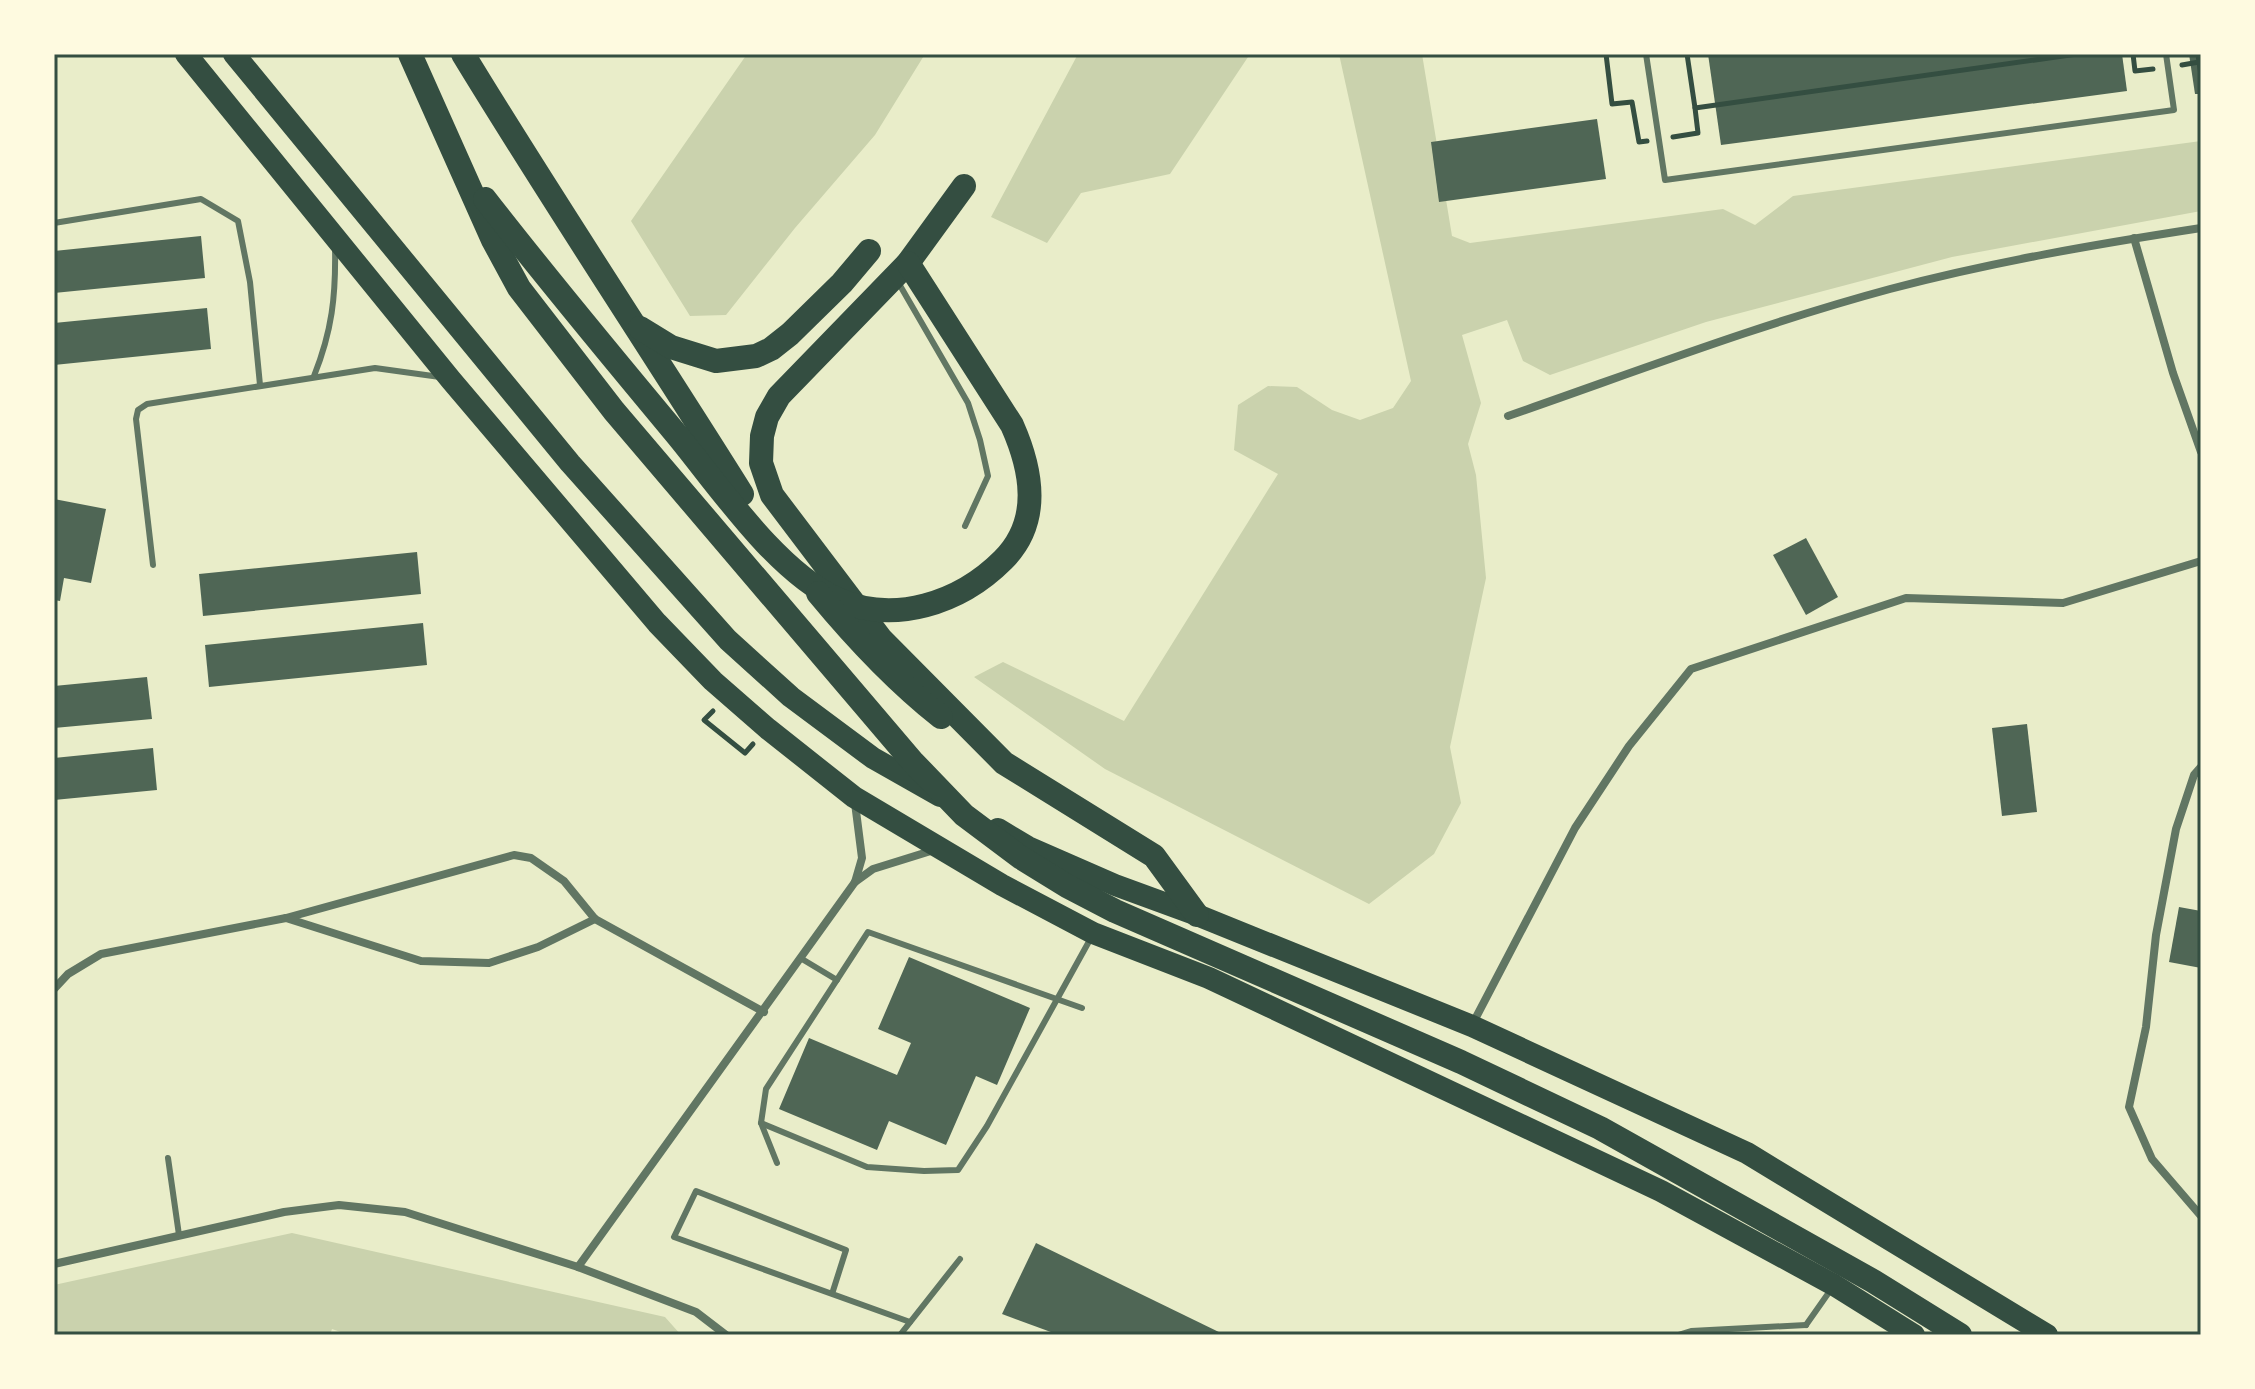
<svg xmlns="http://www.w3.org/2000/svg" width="2255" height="1389" font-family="'Nunito Sans',sans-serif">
	<rect width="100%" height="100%" fill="#e9edc9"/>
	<g fill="#cad2ad">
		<path d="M747,54H925L875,135L795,228L726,315L690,316L631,221Z"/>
		<path d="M1078,54H1250L1170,174L1081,193L1047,243L991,217Z"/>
		<path d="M1339,54H1422L1452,236L1470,243L1723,209L1755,225L1793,196L2201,141V211L1952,257L1706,322L1550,375L1523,361L1507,320L1462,335L1481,403L1468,444L1476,475L1486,578L1450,747L1461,803L1434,854L1369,904L1105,769L974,677L1003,662L1124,721L1278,474L1234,450L1238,405L1268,386L1297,387L1332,410L1360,420L1393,408L1411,381Z"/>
		<path d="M292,1233L665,1317L681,1335H349L332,1329L330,1335H54V1285Z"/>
	</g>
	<g fill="#4f6655">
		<path d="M1708,54H2122L2127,91L1721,145Z"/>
		<path d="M2189,54H2201V94H2195Z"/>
		<path d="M1597,119L1606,179L1439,202L1431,142Z"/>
		<path d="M201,236L205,278L54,293V251Z"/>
		<path d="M207,308L211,349L54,365V323Z"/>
		<path d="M54,499L106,509L91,583L64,578L60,601L54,600Z"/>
		<path d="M1806,538L1838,597L1806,615L1773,555Z"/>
		<path d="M417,552L421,594L203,616L199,574Z"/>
		<path d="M423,623L427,665L209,687L205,645Z"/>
		<path d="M147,677L152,719L54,728V686Z"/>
		<path d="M2027,724L2037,812L2002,816L1992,728Z"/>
		<path d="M153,748L157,790L54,800V758Z"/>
		<path d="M2179,907L2201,911V968L2169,962Z"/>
		<path d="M909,957L1030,1008L997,1085L976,1076L946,1145L889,1121L877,1150L779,1109L809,1038L897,1075L911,1043L878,1029Z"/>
		<path d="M1036,1243L1225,1335H1059L1002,1314Z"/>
	</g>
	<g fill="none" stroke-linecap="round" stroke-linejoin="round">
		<g stroke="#344e41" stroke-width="5">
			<path d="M1606,54L1612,104L1632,102L1639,142L1647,141"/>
			<path d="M1687,54L1695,108L2077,54"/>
			<path d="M2133,54L2135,71L2153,69"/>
			<path d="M2199,62L2201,75"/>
			<path d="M2182,65L2199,62L2198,54"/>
			<path d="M1673,137L1698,133L1695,108"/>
			<path d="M713,711L704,720L745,753L753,744"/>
		</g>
		<g stroke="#617663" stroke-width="6">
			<path d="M1646,54L1665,180L2174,110L2166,54"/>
			<path d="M54,223L201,199L238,221L250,282L260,385"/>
			<path d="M898,282L968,403L980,440L988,476L965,526"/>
			<path d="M314,376C332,331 336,296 335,247"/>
			<path d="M153,565L136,419L138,410L147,404L375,368L440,377"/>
			<path d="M802,959L837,980"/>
			<path d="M761,1123L867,1167L924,1171L958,1170L987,1126L1092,936"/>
			<path d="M168,1158L179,1235"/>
			<path d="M777,1163L761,1123L766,1089L868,932L1082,1008"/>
			<path d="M832,1294L846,1250L696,1191L674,1237L910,1322"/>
			<path d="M1806,1325L1832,1288"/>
			<path d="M900,1335L960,1259"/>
			<path d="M1678,1335L1691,1331L1806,1325"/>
		</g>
		<g stroke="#617663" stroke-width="8">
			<path d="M2134,238L2173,373L2201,452"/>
			<path d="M1508,416C1635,372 1760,324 1890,289C1992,262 2097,244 2201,228"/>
			<path d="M2201,767L2194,775L2176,829L2156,935L2146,1027L2129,1107L2152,1159L2201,1216"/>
			<path d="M855,882L873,869L934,850"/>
			<path d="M286,918L514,855L531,858L564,881L595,919L764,1012"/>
			<path d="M54,989L68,974L101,954L286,918L421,961L489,963L538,947L595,919"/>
			<path d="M1472,1025L1575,828L1629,746L1691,669L1906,598L2063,603L2201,561"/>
			<path d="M54,1264L284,1212L339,1205L405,1212L578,1267L696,1312L726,1335"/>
			<path d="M578,1267L855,882L862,858L855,803"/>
		</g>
		<g stroke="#344e41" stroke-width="22">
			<path d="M186,54L451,380L657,623L713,681L768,729L854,797L1002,885L1093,933L1209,978L1661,1191L1834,1285L1914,1335"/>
			<path d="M234,54L570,463L728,640L791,697L873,758L940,796"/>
			<path d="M998,829L1028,847L1115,885L1197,915L1472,1026L1747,1153L2047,1335"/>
		</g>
		<g stroke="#344e41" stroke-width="24">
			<path d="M410,54L493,240L519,288L614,411L912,761L964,815L1020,857L1067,886L1115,911L1461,1062L1600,1128L1873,1281L1960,1335"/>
			<path d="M463,54C553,202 650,347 742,494"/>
			<path d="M964,186L908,263L779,396L767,417L762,436L761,463L772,495L881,639L1004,763L1154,856L1197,915"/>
			<path d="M485,199C547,279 612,357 677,435C719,486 776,571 837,599C894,625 960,603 1003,560C1042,521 1032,470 1012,425L908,263"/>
			<path d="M640,328L671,347L716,361L756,356L771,349L790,334L842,283L869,251"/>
			<path d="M818,593C856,639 894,680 941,717"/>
		</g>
	</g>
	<rect width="2255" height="1389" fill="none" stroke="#fefae0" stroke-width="112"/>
	<rect x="56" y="56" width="2143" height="1277" fill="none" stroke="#344e41" stroke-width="3"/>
</svg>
